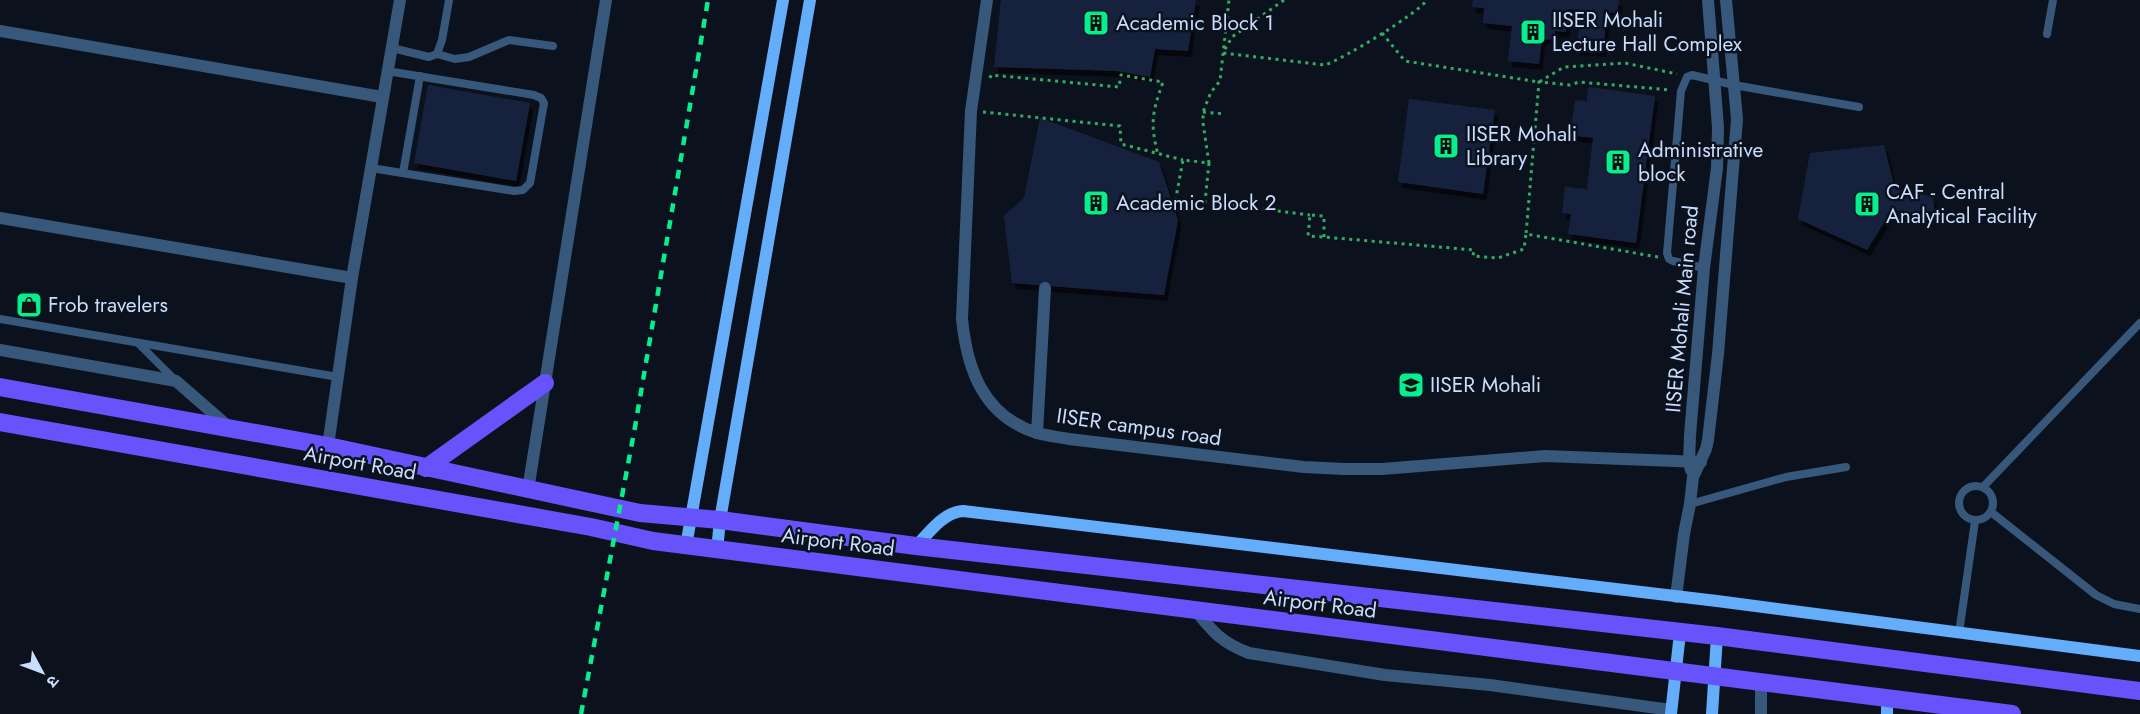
<svg xmlns="http://www.w3.org/2000/svg" width="2140" height="714" font-family="Jost,'Noto Sans Devanagari',sans-serif">
	<defs>
		<filter id="shadow"><feDropShadow dx="3.5" dy="6" stdDeviation="0" flood-color="#0009"/></filter>
	</defs>
	<rect width="100%" height="100%" fill="#0c121d"/>
	<g fill="#19243e" filter="url(#shadow)">
		<path d="M1001,0H1196L1188,51L1155,49L1150,77L1117,71L994,67Z"/>
		<path d="M1473,0H1619L1617,13L1607,12L1603,51L1577,49L1581,10L1568,9L1566,32L1555,31L1554,40L1542,39L1539,64L1508,61L1512,26L1483,23L1484,8L1472,7Z"/>
		<path d="M428,85L530,103L516,181L414,163Z"/>
		<path d="M1588,87L1655,96L1636,243L1568,234L1571,214L1562,213L1565,187L1587,189L1593,138L1570,135L1575,100L1587,101Z"/>
		<path d="M1409,99L1495,110L1483,194L1398,182Z"/>
		<path d="M1040,118L1159,162L1178,220L1164,295L1012,283L1004,216L1024,198Z"/>
		<path d="M1884,145L1895,189L1933,197L1935,216L1892,210L1867,250L1798,219L1810,153Z"/>
	</g>
	<g fill="none" stroke-linecap="round" stroke-linejoin="round">
		<g stroke="#30ac64" stroke-width="3" stroke-dasharray="3 4.5" stroke-linecap="butt">
			<path d="M1284,0L1232,37L1223,53L1325,65C1343,59 1417,14 1427,0"/>
			<path d="M1382,33L1405,61L1539,82L1564,67L1625,63L1677,74"/>
			<path d="M990,78L991,75L1119,87L1121,75L1163,82C1152,113 1150,123 1158,155"/>
			<path d="M983,112L1120,126L1121,144L1183,160"/>
			<path d="M1203,112L1225,114"/>
			<path d="M1209,163L1203,123V112L1211,92L1220,81L1229,0"/>
			<path d="M1174,208L1183,160L1209,163L1205,202L1310,215"/>
			<path d="M1324,237V216L1310,215L1308,236L1324,237L1474,250L1473,256L1498,258L1524,249L1526,234"/>
			<path d="M1658,257L1526,234L1539,82L1570,85L1579,82L1671,90"/>
		</g>
		<g stroke="#38587b" stroke-width="8">
			<path d="M2047,34L2053,0"/>
			<path d="M392,48L429,57L437,54L442,40L449,0"/>
			<path d="M437,54L455,59L469,57L509,40L553,46"/>
			<path d="M371,168L514,191L523,190L530,183L544,103L541,98L534,95L387,71"/>
			<path d="M403,173L420,76"/>
			<path d="M1704,268L1673,261L1669,259L1667,253L1681,91L1687,77L1692,75L1734,85L1859,107"/>
			<path d="M0,319L338,377"/>
			<path d="M138,343L175,380"/>
			<circle cx="1976" cy="503" r="17"/>
			<path d="M1983,487L2140,323"/>
			<path d="M1690,504L1786,477L1846,467"/>
			<path d="M1991,512L2096,595L2114,604L2140,609"/>
			<path d="M1959,633L1975,521"/>
		</g>
		<g stroke="#38587b" stroke-width="12">
			<path d="M987,0L971,111L962,319C967,369 983,416 1037,433C1047,436 1059,437 1069,439L1304,467L1344,469H1382L1545,456L1701,462"/>
			<path d="M0,31L382,97"/>
			<path d="M0,218L352,278"/>
			<path d="M0,350L176,381L230,428"/>
			<path d="M1037,433L1045,288"/>
			<path d="M328,446L352,278L400,0"/>
			<path d="M1691,470L1689,463L1690,435L1704,268L1717,168L1718,127L1708,0"/>
			<path d="M528,490L606,0"/>
			<path d="M1676,597L1684,534L1690,504L1693,477L1706,449L1708,440L1718,354L1737,119L1726,0"/>
			<path d="M1195,610C1213,632 1222,643 1249,653L1385,675L1490,685L1671,710"/>
			<path d="M1761,714V681"/>
		</g>
		<g stroke="#63adfb" stroke-width="12">
			<path d="M686,546L783,0"/>
			<path d="M916,546C929,533 943,512 963,511L1717,601L2140,656"/>
			<path d="M717,550L720,520L810,0"/>
			<path d="M1671,714L1680,633"/>
			<path d="M1712,714L1717,636"/>
			<path d="M1887,714V699"/>
		</g>
		<g stroke="#6653fb" stroke-width="18">
			<path d="M0,387L328,446L640,513L720,520L916,546L1717,636L2140,691"/>
			<path d="M0,422L591,527L653,541L2012,714"/>
			<path d="M426,468L545,383"/>
		</g>
		<path stroke="#06ee8e" stroke-width="4.5" stroke-dasharray="9 8" stroke-linecap="butt" d="M581,714L635,427L708,0"/>
	</g>
	<defs>
		<g id="building-square" transform="scale(1.35)"><rect x="-9" y="-9" width="18" height="18" rx="4" fill="#06ee8e" stroke="#0c121d"/><path d="M-4-6H4V6H1V3H-1V6H-4ZM-2.5-4.3h1.7v1.8h-1.7ZM.8-4.3h1.7v1.8H.8ZM-2.5-1h1.7V.8h-1.7ZM.8-1h1.7V.8H.8Z" fill="#111"/></g>
		<g id="shop-square" transform="scale(1.35)"><rect x="-9" y="-9" width="18" height="18" rx="4" fill="#06ee8e" stroke="#0c121d"/><path d="M-5-2.5h2.3a2.7 3.5 0 0 1 5.4 0H5L5.5 6h-11ZM-1.5-2.5h3a1.5 2.3 0 0 0-3 0Z" fill="#111"/></g>
		<g id="university-square" transform="scale(1.35)"><rect x="-9" y="-9" width="18" height="18" rx="4" fill="#06ee8e" stroke="#0c121d"/><path d="M0-5L7-2L0 1L-7-2ZM-4 1L0 2.5L4 1V4Q0 6-4 4Z" fill="#111"/></g>
	</defs>
	<g fill-rule="evenodd">
		<use href="#building-square" x="1096" y="23"/>
		<use href="#building-square" x="1533" y="32"/>
		<use href="#building-square" x="1446" y="146"/>
		<use href="#building-square" x="1618" y="162"/>
		<use href="#building-square" x="1096" y="203"/>
		<use href="#building-square" x="1867" y="204"/>
		<use href="#shop-square" x="29" y="305"/>
		<use href="#university-square" x="1411" y="385"/>
	</g>
	<g text-anchor="middle" dominant-baseline="central" stroke-width="5" stroke-linejoin="round" paint-order="stroke">
		<g font-size="21" fill="#c9defe" stroke="#0c121d" text-anchor="start">
			<text x="1552" y="20">IISER Mohali<tspan x="1552" dy="24">Lecture Hall Complex</tspan></text>
			<text x="1116" y="23">Academic Block 1</text>
			<text x="1466" y="134">IISER Mohali<tspan x="1466" dy="24">Library</tspan></text>
			<text x="1638" y="150">Administrative<tspan x="1638" dy="24">block</tspan></text>
			<text x="1886" y="192">CAF - Central<tspan x="1886" dy="24">Analytical Facility</tspan></text>
			<text x="1116" y="203">Academic Block 2</text>
			<text x="48" y="305">Frob travelers</text>
			<text x="1430" y="385">IISER Mohali</text>
		</g>
		<g font-size="21" fill="#c9defe" stroke="#0c121d">
			<text transform="translate(1682 309) rotate(-85)">IISER Mohali Main road</text>
			<text transform="translate(1139 427) rotate(8)">IISER campus road</text>
			<text transform="translate(360 463) rotate(10)">Airport Road</text>
			<text transform="translate(838 542) rotate(7)">Airport Road</text>
			<text transform="translate(1320 604) rotate(7)">Airport Road</text>
		</g>
	</g>
	<g transform="translate(42 672) rotate(131)" stroke="#0c121d" stroke-width="4.5" paint-order="stroke">
	<path d="M0-4.5L10 22L0 15L-10 22Z" fill="#c9defe"/>
	<text y="-9" font-size="16" font-weight="bold" text-anchor="middle" fill="#c9defe">उ</text>
	</g>
</svg>
